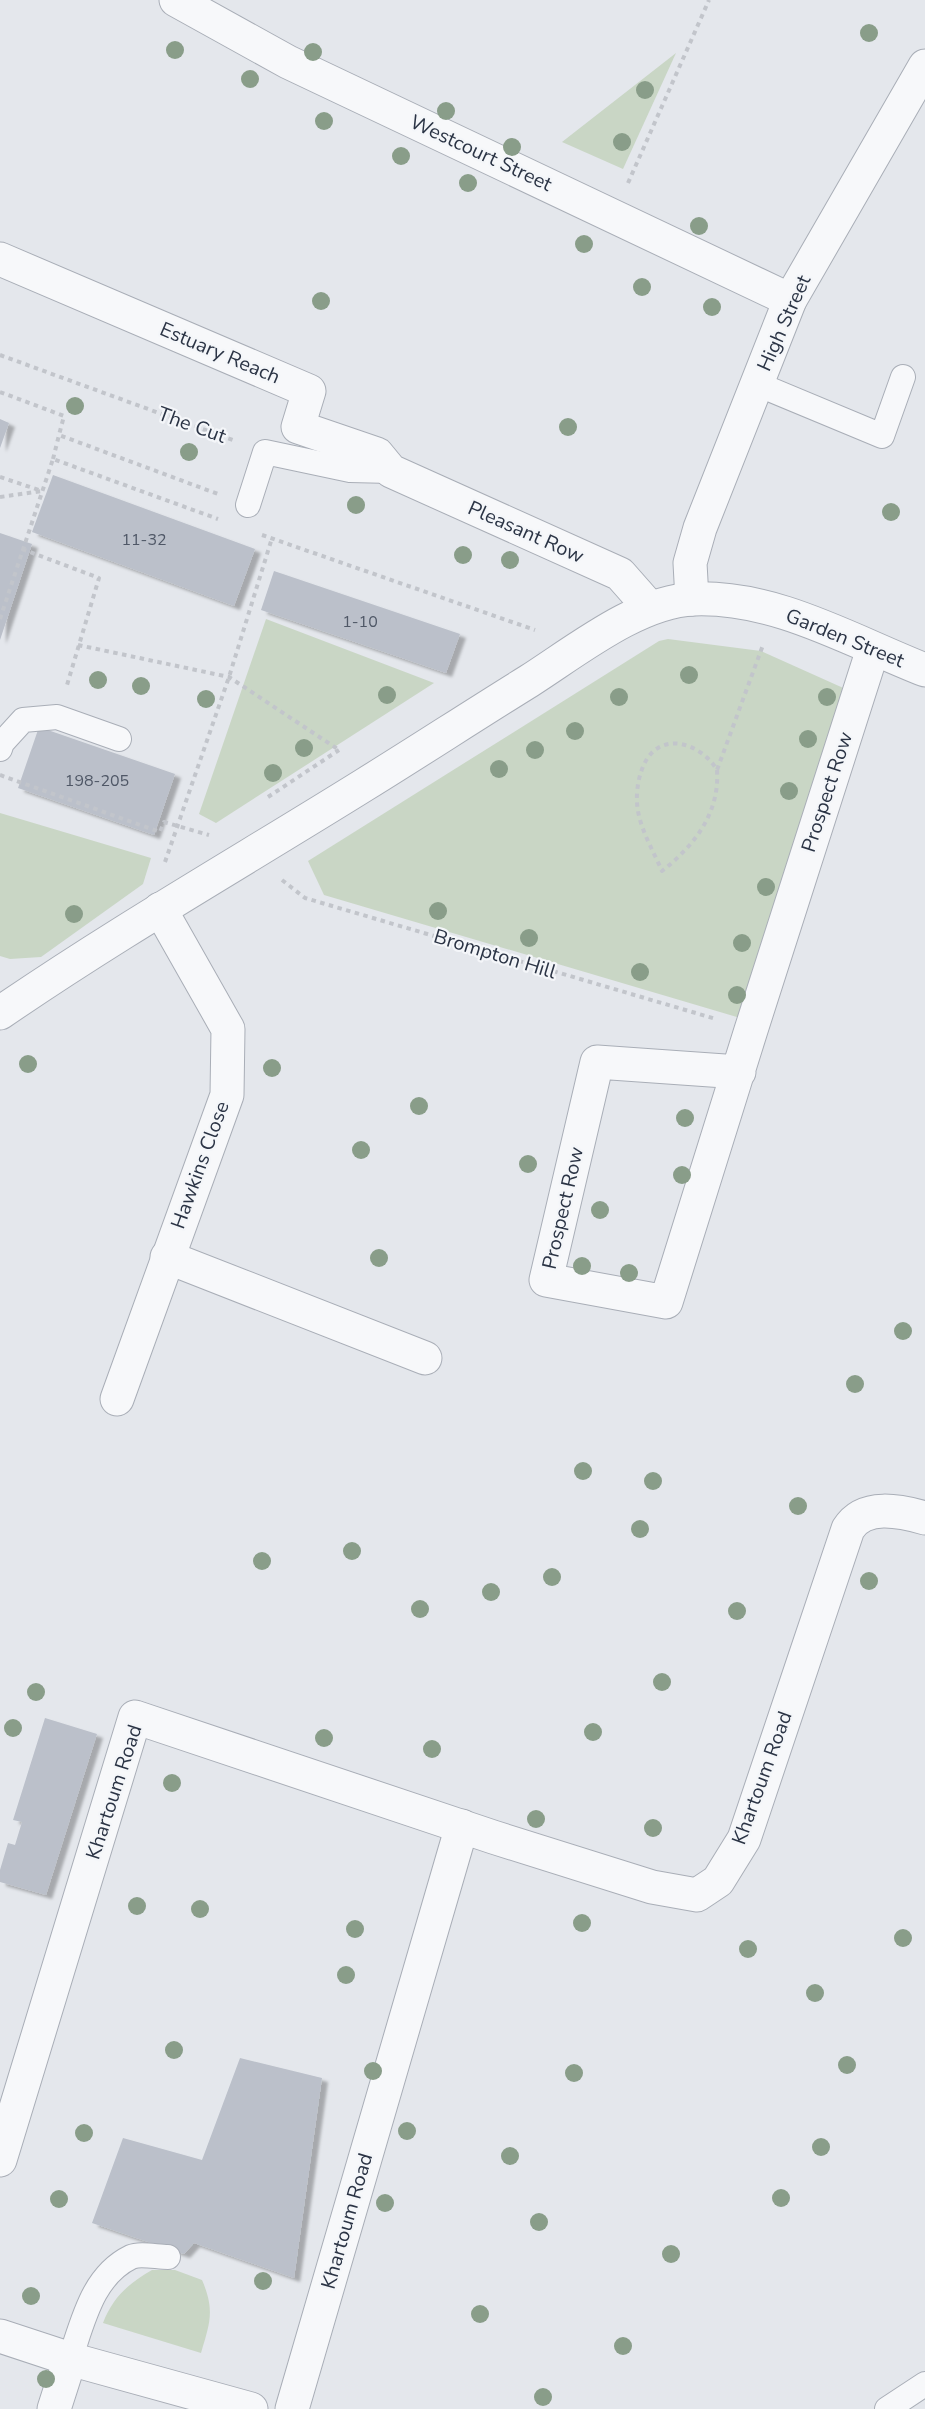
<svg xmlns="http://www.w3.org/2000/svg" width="925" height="2409" font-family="'Nunito Sans',sans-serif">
	<defs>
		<filter id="shadow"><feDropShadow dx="6" dy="4" stdDeviation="1.5" flood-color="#0004"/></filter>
	</defs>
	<rect width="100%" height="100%" fill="#e4e7ec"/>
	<g fill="#c9d6c5">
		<path d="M676,53L623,169L562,142Z"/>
		<path d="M266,619L434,683L216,823L199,814Z"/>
		<path d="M668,639L761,651L850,691L747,1020L324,895L308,861L659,641Z"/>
		<path d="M0,813L151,858L143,884L41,957L10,959L0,956Z"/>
		<path d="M152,2270H175L202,2280C215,2310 210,2323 201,2353L103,2323C113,2297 128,2284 152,2270Z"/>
	</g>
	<g fill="#bbc0ca" filter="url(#shadow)">
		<path d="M0,419L9,423L0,448Z"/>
		<path d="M53,475L255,549L234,606L32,532Z"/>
		<path d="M0,533L32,544L0,640Z"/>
		<path d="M274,571L460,634L446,673L261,610Z"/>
		<path d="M39,727L175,774L154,835L18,788Z"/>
		<path d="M45,1718L97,1734L46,1895L0,1882V1870L8,1843L15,1845L22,1822L13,1820Z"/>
		<path d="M240,2058L322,2078L294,2278L194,2243L184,2254L92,2223L123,2138L202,2160Z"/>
	</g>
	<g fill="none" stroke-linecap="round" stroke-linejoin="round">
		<g stroke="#a9aeb7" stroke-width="26">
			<g id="service">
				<path d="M757,384L882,436L903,377"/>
				<path d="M248,505L265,452L350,470L391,471"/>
				<path d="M0,749L2,743L23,720L57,717L119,739"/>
				<path d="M70,2359C83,2322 92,2276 131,2257C140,2253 157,2257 168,2257"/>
				<path d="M887,2409L925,2384"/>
			</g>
		</g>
		<g stroke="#a9aeb7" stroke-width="35">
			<g id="minor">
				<path d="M176,0L288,62L790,300"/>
				<path d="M0,259L309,391L298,427L377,454L391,471L620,574L650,608"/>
				<path d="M692,599L690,563L700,528L790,300L925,66"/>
				<path d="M0,1013C118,932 242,861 364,785C419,751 474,715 529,681C576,651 638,601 694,599C776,596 851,641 925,670"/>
				<path d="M739,1072L597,1062L546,1280L666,1302L751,1030L873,649"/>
				<path d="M167,1257L425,1358"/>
				<path d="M117,1399L227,1095L228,1029L160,909"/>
				<path d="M0,2160L135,1717L493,1837L652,1887L697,1895L718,1881L744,1839L848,1529C864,1503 900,1511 925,1518"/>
				<path d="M0,2336L70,2359L251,2409"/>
				<path d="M54,2409L70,2359"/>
				<path d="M292,2409L462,1826"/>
			</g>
		</g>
		<g stroke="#c2c5cb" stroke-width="4" stroke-dasharray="4.5 4.5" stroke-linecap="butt">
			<path d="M628,183L709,0"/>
			<path d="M0,355L233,440"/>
			<path d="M0,392L64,416L59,435"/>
			<path d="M53,459L59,435L218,494"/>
			<path d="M0,477L42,491"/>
			<path d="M0,497L42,491"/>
			<path d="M262,535L535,630"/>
			<path d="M22,549L99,578L67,685"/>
			<path d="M0,619L53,459L218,519"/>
			<path d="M78,645L229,677L339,750"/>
			<path d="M717,770C720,813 694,846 662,871C653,850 638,826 637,802C636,784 642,757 658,748C679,735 707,752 717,770L763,645"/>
			<path d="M268,797L339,750"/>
			<path d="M165,862L229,677L272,538"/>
			<path d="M282,880L305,898L716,1019"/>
		</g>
		<use href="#service" stroke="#f7f8fa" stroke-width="24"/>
		<use href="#minor" stroke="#f7f8fa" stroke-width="33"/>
		<path stroke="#c2c5cb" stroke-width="4" stroke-dasharray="4.5 4.5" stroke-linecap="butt" d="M0,775L160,832L164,822L209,835"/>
	</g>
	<g fill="#899d89">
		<circle cx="869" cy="33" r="9"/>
		<circle cx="175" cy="50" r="9"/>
		<circle cx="313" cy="52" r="9"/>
		<circle cx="250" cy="79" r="9"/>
		<circle cx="645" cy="90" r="9"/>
		<circle cx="446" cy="111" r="9"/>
		<circle cx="324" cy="121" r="9"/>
		<circle cx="622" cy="142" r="9"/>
		<circle cx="512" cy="147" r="9"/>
		<circle cx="401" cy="156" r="9"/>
		<circle cx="468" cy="183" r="9"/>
		<circle cx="699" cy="226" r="9"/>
		<circle cx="584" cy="244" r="9"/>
		<circle cx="642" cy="287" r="9"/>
		<circle cx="321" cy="301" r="9"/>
		<circle cx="712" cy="307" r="9"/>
		<circle cx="75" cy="406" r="9"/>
		<circle cx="568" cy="427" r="9"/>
		<circle cx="189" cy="452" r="9"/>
		<circle cx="356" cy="505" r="9"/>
		<circle cx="891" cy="512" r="9"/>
		<circle cx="463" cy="555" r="9"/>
		<circle cx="510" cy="560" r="9"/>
		<circle cx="689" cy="675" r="9"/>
		<circle cx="98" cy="680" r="9"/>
		<circle cx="141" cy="686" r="9"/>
		<circle cx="387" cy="695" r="9"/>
		<circle cx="619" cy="697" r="9"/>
		<circle cx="827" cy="697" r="9"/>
		<circle cx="206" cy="699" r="9"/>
		<circle cx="575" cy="731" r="9"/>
		<circle cx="808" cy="739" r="9"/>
		<circle cx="304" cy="748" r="9"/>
		<circle cx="535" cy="750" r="9"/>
		<circle cx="499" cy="769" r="9"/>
		<circle cx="273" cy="773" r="9"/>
		<circle cx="789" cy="791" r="9"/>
		<circle cx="766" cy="887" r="9"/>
		<circle cx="438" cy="911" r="9"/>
		<circle cx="74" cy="914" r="9"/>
		<circle cx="529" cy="938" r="9"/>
		<circle cx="742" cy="943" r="9"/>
		<circle cx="640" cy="972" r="9"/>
		<circle cx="737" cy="995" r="9"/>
		<circle cx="28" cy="1064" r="9"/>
		<circle cx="272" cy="1068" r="9"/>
		<circle cx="419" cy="1106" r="9"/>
		<circle cx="685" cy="1118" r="9"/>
		<circle cx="361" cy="1150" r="9"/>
		<circle cx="528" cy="1164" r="9"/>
		<circle cx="682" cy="1175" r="9"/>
		<circle cx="600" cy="1210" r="9"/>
		<circle cx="379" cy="1258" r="9"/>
		<circle cx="582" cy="1266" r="9"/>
		<circle cx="629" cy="1273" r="9"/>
		<circle cx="903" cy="1331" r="9"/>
		<circle cx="855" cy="1384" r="9"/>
		<circle cx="583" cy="1471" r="9"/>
		<circle cx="653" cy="1481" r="9"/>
		<circle cx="798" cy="1506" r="9"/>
		<circle cx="640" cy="1529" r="9"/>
		<circle cx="352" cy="1551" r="9"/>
		<circle cx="262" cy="1561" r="9"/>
		<circle cx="552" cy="1577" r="9"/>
		<circle cx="869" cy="1581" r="9"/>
		<circle cx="491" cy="1592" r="9"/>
		<circle cx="420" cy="1609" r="9"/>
		<circle cx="737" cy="1611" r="9"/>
		<circle cx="662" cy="1682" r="9"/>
		<circle cx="36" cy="1692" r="9"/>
		<circle cx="13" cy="1728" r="9"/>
		<circle cx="593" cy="1732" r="9"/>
		<circle cx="324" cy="1738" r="9"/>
		<circle cx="432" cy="1749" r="9"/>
		<circle cx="172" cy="1783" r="9"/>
		<circle cx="536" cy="1819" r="9"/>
		<circle cx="653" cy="1828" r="9"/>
		<circle cx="137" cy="1906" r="9"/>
		<circle cx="200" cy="1909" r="9"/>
		<circle cx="582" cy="1923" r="9"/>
		<circle cx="355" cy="1929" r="9"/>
		<circle cx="903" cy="1938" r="9"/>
		<circle cx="748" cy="1949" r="9"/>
		<circle cx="346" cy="1975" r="9"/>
		<circle cx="815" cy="1993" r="9"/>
		<circle cx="174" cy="2050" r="9"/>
		<circle cx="847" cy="2065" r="9"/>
		<circle cx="373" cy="2071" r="9"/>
		<circle cx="574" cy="2073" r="9"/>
		<circle cx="407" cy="2131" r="9"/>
		<circle cx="84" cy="2133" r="9"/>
		<circle cx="821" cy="2147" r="9"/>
		<circle cx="510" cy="2156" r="9"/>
		<circle cx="781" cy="2198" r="9"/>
		<circle cx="59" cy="2199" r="9"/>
		<circle cx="385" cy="2203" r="9"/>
		<circle cx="539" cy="2222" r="9"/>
		<circle cx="671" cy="2254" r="9"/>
		<circle cx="263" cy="2281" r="9"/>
		<circle cx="31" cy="2296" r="9"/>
		<circle cx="480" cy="2314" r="9"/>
		<circle cx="623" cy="2346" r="9"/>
		<circle cx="46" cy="2379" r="9"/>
		<circle cx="543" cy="2397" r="9"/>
	</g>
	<g text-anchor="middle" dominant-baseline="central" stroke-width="4.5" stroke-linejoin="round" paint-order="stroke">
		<g font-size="16" fill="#4f5766">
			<text x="144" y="540">11-32</text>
			<text x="360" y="622">1-10</text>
			<text x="97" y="781">198-205</text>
		</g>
		<g font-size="20" fill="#2b3445" stroke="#f4f6f9">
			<text transform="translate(481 153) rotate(25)">Westcourt Street</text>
			<text transform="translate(784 323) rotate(-66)">High Street</text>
			<text transform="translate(220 353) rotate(23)">Estuary Reach</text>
			<text transform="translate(192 425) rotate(20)">The Cut</text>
			<text transform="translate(526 532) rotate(24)">Pleasant Row</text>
			<text transform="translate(845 638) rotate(22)">Garden Street</text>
			<text transform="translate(827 792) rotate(-72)">Prospect Row</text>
			<text transform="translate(495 954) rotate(17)">Brompton Hill</text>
			<text transform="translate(200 1165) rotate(-70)">Hawkins Close</text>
			<text transform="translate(563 1208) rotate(-77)">Prospect Row</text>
			<text transform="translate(762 1778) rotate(-70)">Khartoum Road</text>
			<text transform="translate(114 1792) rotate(-72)">Khartoum Road</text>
			<text transform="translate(347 2221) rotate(-74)">Khartoum Road</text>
		</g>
	</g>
</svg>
